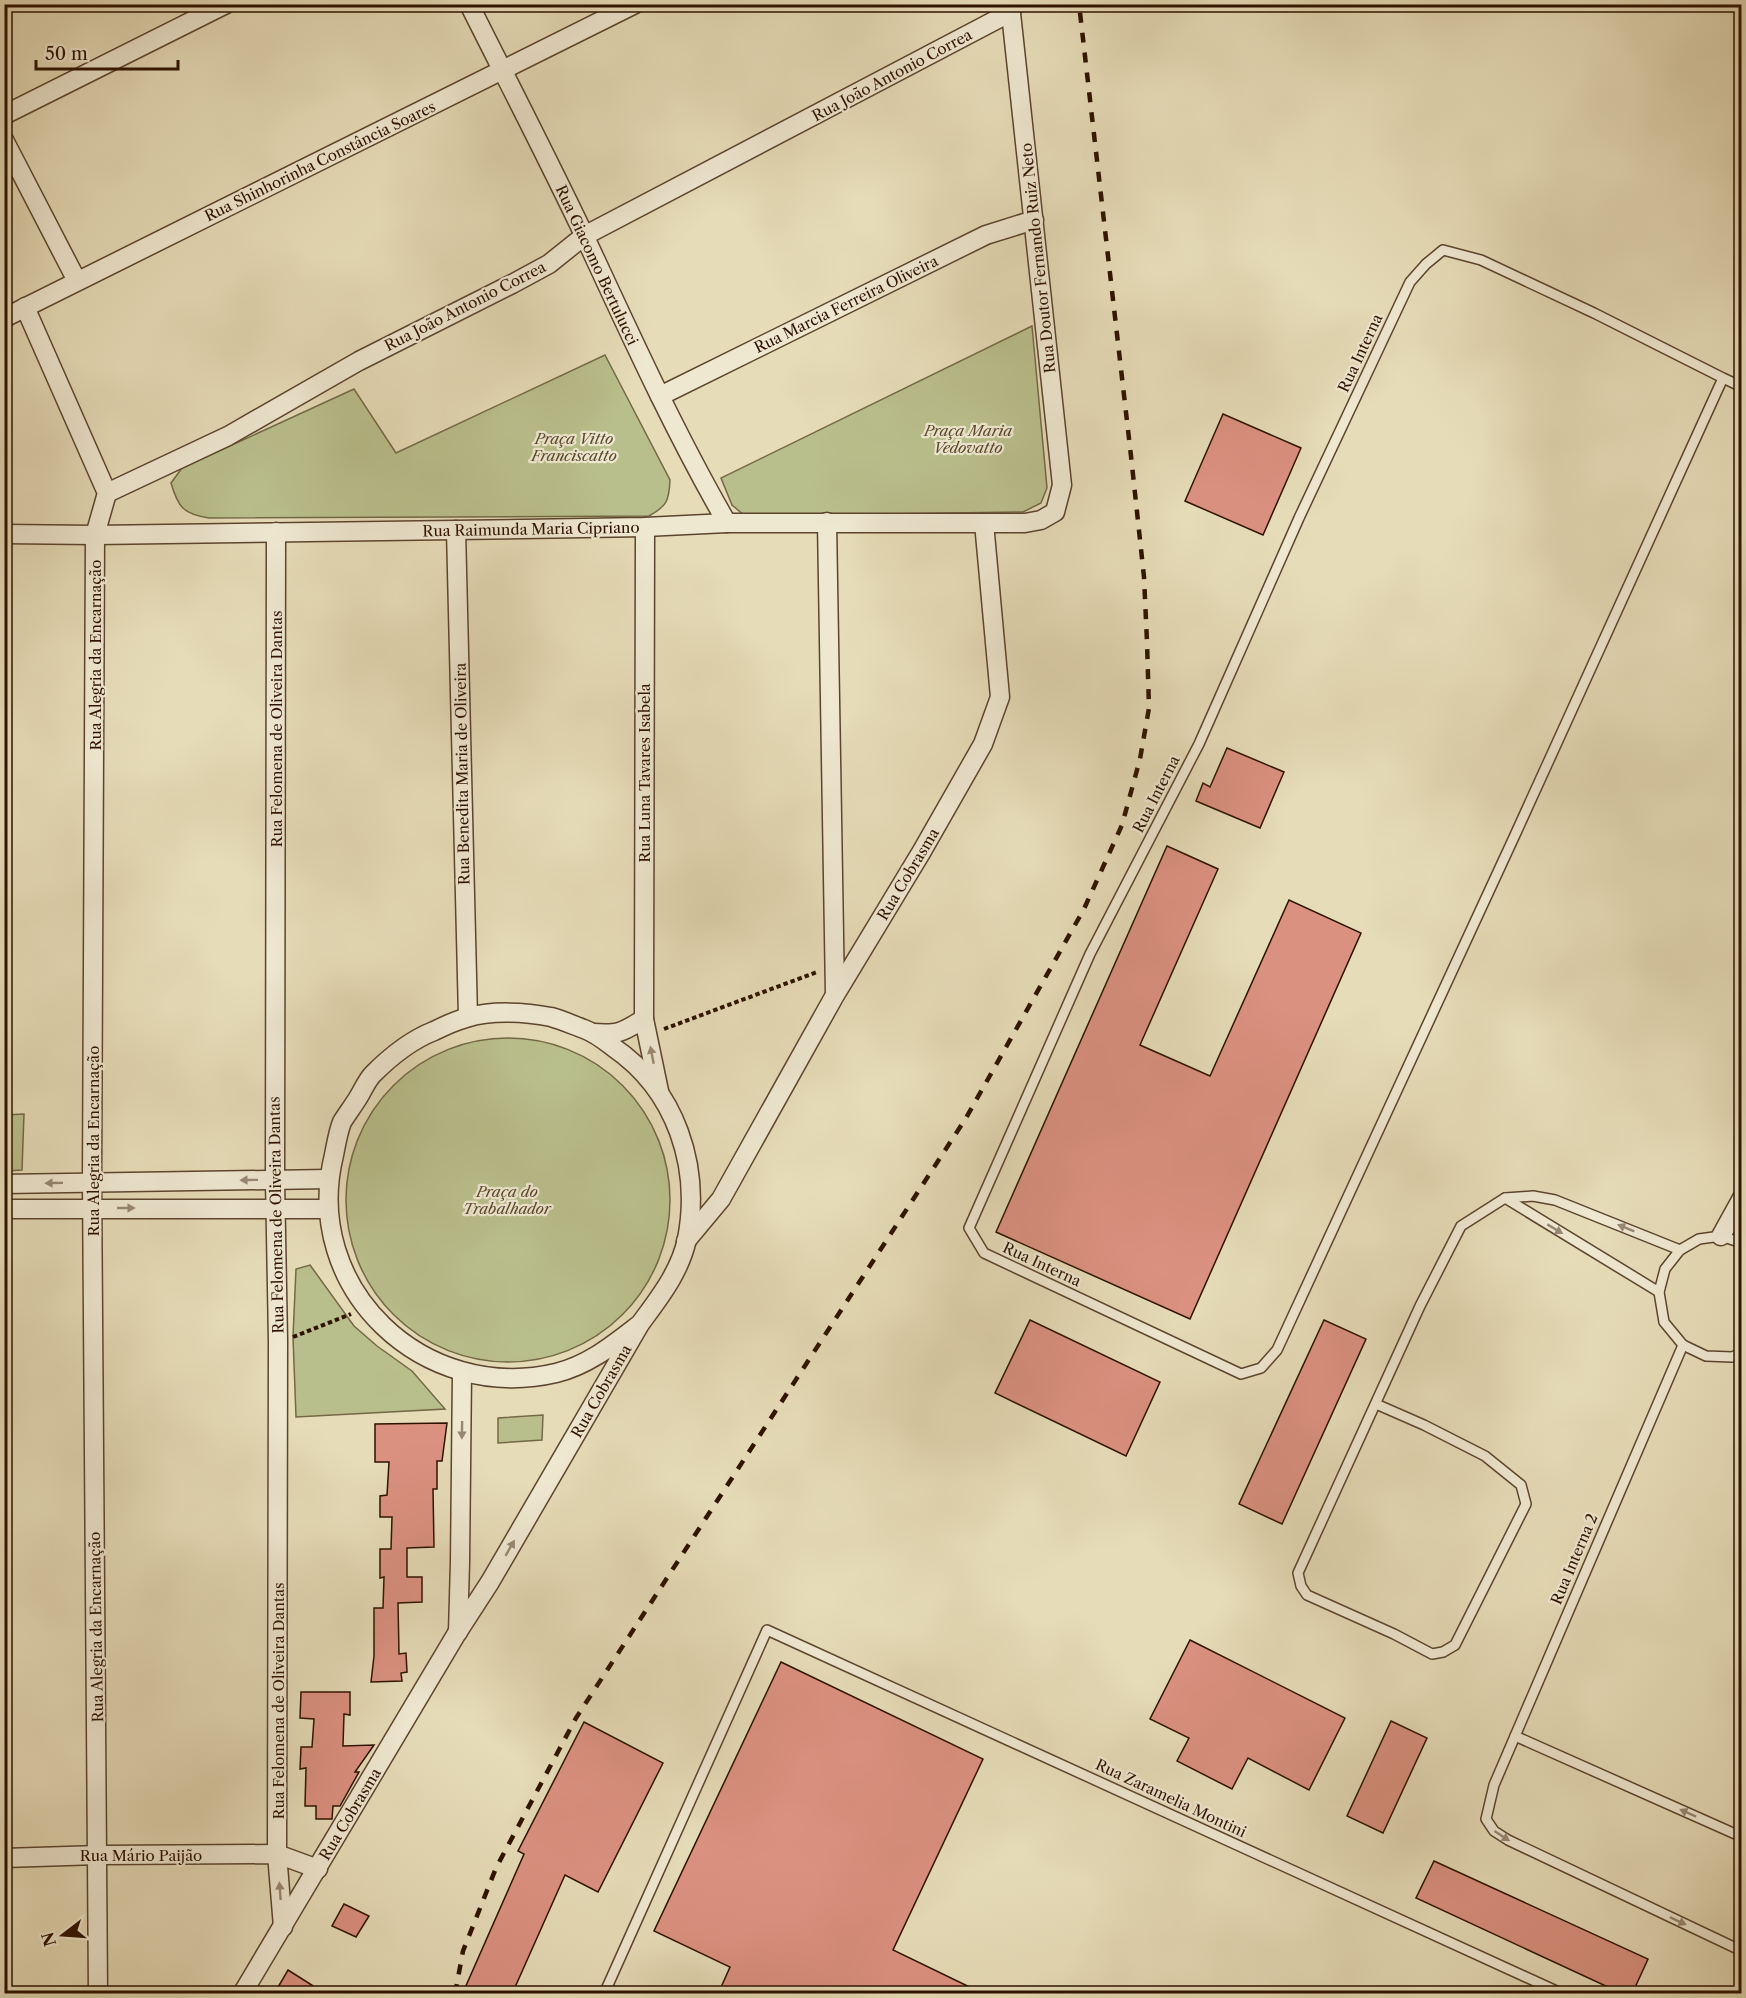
<svg xmlns="http://www.w3.org/2000/svg" width="1746" height="1998" font-family="'Libre Caslon Text',serif">
	<rect width="100%" height="100%" fill="#e6dcb8"/>
	<filter id="stains"><feTurbulence type="fractalNoise" baseFrequency=".00333" numOctaves="4"/><feColorMatrix values="0 0 0 0 .2 0 0 0 0 .09 0 0 0 0 .02 0 0 0 .5 -.17"/></filter>
	<radialGradient id="worn" r=".72"><stop offset=".6" stop-color="#630" stop-opacity="0"/><stop offset="1" stop-color="#630" stop-opacity=".3"/></radialGradient>
	<g fill="#b9bf8c" stroke="#746846" stroke-width="1.5">
		<path d="M1032,326L1047,488L1041,503L1023,512L745,516L732,505L721,478Z"/>
		<path d="M605,355L670,480C669,501 667,506 649,516L209,518C183,514 178,507 171,483L182,468L354,389L396,453Z"/>
		<circle cx="508" cy="1200" r="162"/>
		<path d="M24,1114L22,1170L5,1171V1115Z"/>
		<path d="M310,1265L354,1326L377,1346L412,1371L445,1409L296,1417L293,1337L296,1269Z"/>
		<path d="M543,1415L542,1440L498,1443V1418Z"/>
	</g>
	<g fill="#db9180" stroke="#2e1200" stroke-width="1.5">
		<path d="M1223,414L1301,448L1263,535L1185,501Z"/>
		<path d="M1227,748L1284,772L1260,828L1196,801L1203,783L1210,787Z"/>
		<path d="M1167,846L1218,869L1140,1045L1210,1076L1289,900L1361,933L1190,1319L996,1232Z"/>
		<path d="M1030,1320L1160,1382L1126,1456L995,1393Z"/>
		<path d="M1324,1320L1366,1339L1282,1524L1239,1504Z"/>
		<path d="M447,1423L442,1461H437V1489H433L434,1547L407,1548V1577H422V1602L398,1603L399,1654L406,1653L407,1672L401,1673L402,1681L371,1682L374,1656V1608H383L384,1577L380,1578V1549H391L392,1517H380V1496L387,1495L389,1462H375V1424Z"/>
		<path d="M1190,1640L1345,1718L1309,1790L1248,1758L1232,1789L1177,1761L1189,1738L1150,1719Z"/>
		<path d="M781,1662L983,1759L893,1950L984,1994H718L730,1967L654,1931Z"/>
		<path d="M301,1692H350V1715L344,1714L343,1746L374,1745L355,1772H359L340,1806H333L332,1819H316V1806H305L306,1768L300,1769L301,1747H312L314,1719L300,1718Z"/>
		<path d="M1391,1721L1427,1738L1383,1833L1347,1816Z"/>
		<path d="M584,1722L663,1763L598,1892L565,1875L512,1994H478L465,1988L524,1854L518,1851Z"/>
		<path d="M1434,1861L1648,1959L1632,1994H1623L1416,1898Z"/>
		<path d="M344,1904L369,1916L356,1937L332,1926Z"/>
		<path d="M288,1970L326,1994H274Z"/>
	</g>
	<g fill="none" stroke-linecap="round" stroke-linejoin="round">
		<g stroke="#5c442e" stroke-width="12">
			<g id="lane">
				<path d="M1723,378L1515,835L1277,1350L1261,1368L1241,1374L984,1253L969,1228L1090,954L1199,744L1299,518L1410,282L1426,264L1443,250L1481,260L1594,313L1723,378L1742,387"/>
				<path d="M1505,1198L1659,1292"/>
				<path d="M1742,1243L1721,1236L1699,1239L1680,1250L1665,1269L1659,1292L1664,1322L1683,1345L1706,1356L1732,1357L1742,1353"/>
				<path d="M1683,1345L1494,1785L1486,1819L1494,1831L1508,1840L1742,1951"/>
				<path d="M1376,1404L1424,1425L1485,1456L1521,1485L1526,1504L1455,1645L1443,1652L1432,1654L1394,1634L1307,1595L1301,1586L1298,1573L1420,1306L1461,1226L1505,1198L1533,1196L1555,1200L1680,1250"/>
				<path d="M1515,1736L1742,1837"/>
				<path d="M604,1994L767,1630L1563,1994"/>
			</g>
		</g>
		<g stroke="#5c442e" stroke-width="21">
			<g id="street">
				<path d="M469,4C508,82 548,159 585,237C630,334 674,431 727,523"/>
				<path d="M4,115L226,4"/>
				<path d="M4,140L77,281"/>
				<path d="M25,307L107,493L95,535L92,1182L98,1994"/>
				<path d="M4,318L635,4"/>
				<path d="M660,396L986,235L1034,220"/>
				<path d="M107,493L228,436L359,361L512,284L549,264L584,236L1011,12"/>
				<path d="M827,522L835,994"/>
				<path d="M645,527L644,1019L659,1091"/>
				<path d="M456,530L468,1017"/>
				<path d="M276,532L275,1180L278,1341L277,1854L318,1869"/>
				<path d="M4,534L95,535L456,530L645,527L727,523H1025L1041,520L1055,512L1062,485L1010,4"/>
				<path d="M593,1033C620,1035 622,1032 644,1019"/>
				<path d="M4,1184L328,1179"/>
				<path d="M4,1209H328"/>
				<path d="M1721,1236L1742,1198"/>
				<path d="M686,1241L721,1199L835,995L922,851L983,744L1000,697L984,523"/>
				<path d="M458,1632L460,1562L462,1372"/>
				<path d="M4,1858L99,1855L277,1854L283,1927"/>
				<path d="M242,1994L457,1633L490,1582L640,1324C659,1298 680,1272 687,1239C701,1166 676,1090 613,1047C604,1040 595,1033 584,1029C573,1025 562,1020 551,1017C526,1012 491,1010 466,1018C455,1021 444,1026 434,1031C411,1040 391,1056 373,1074C367,1080 363,1090 358,1098C353,1106 347,1114 342,1122C338,1132 336,1145 334,1155C301,1289 424,1404 556,1373C589,1365 614,1344 640,1324"/>
			</g>
		</g>
		<g stroke="#2e1200" stroke-width="4" stroke-dasharray="4.5 3" stroke-linecap="butt">
			<path d="M664,1029L817,972"/>
			<path d="M293,1337L351,1314"/>
		</g>
		<use href="#lane" stroke="#efe8d1" stroke-width="9"/>
		<use href="#street" stroke="#efe8d1" stroke-width="18"/>
		<path stroke="#2e1200" stroke-width="4.5" stroke-dasharray="10 10" stroke-linecap="butt" d="M455,1994L463,1951L496,1868L576,1718L966,1118L1084,909L1122,825L1140,759L1149,708L1147,642L1144,577L1131,456L1079,4"/>
	</g>
	<defs><path id="oneway-solid" d="M-6-.8H1V-3.2L6.5 0L1 3.2V.8H-6Z" transform="scale(1.5)"/></defs>
	<g fill="#988873">
		<use href="#oneway-solid" transform="translate(652 1055) rotate(-101)"/>
		<use href="#oneway-solid" transform="translate(249 1180) rotate(179)"/>
		<use href="#oneway-solid" transform="translate(54 1183) rotate(179)"/>
		<use href="#oneway-solid" transform="translate(126 1208)"/>
		<use href="#oneway-solid" transform="translate(1626 1228) rotate(-158)"/>
		<use href="#oneway-solid" transform="translate(1555 1229) rotate(31)"/>
		<use href="#oneway-solid" transform="translate(462 1430) rotate(91)"/>
		<use href="#oneway-solid" transform="translate(510 1548) rotate(-60)"/>
		<use href="#oneway-solid" transform="translate(1688 1813) rotate(-156)"/>
		<use href="#oneway-solid" transform="translate(1502 1836) rotate(33)"/>
		<use href="#oneway-solid" transform="translate(280 1891) rotate(-94)"/>
		<use href="#oneway-solid" transform="translate(1678 1921) rotate(25)"/>
	</g>
	<g text-anchor="middle" dominant-baseline="central" stroke-width="4.5" stroke-linejoin="round" paint-order="stroke">
		<g font-size="15" fill="#2e1200" stroke="#efe8d1">
			<text transform="translate(892 75) rotate(-28)">Rua João Antonio Correa</text>
			<text transform="translate(320 161) rotate(-26)">Rua Shinhorinha Constância Soares</text>
			<text transform="translate(1038 258) rotate(-96)">Rua Doutor Fernando Ruiz Neto</text>
			<text transform="translate(597 265) rotate(65)">Rua Giacomo Bertulucci</text>
			<text transform="translate(846 304) rotate(-26)">Rua Marcia Ferreira Oliveira</text>
			<text transform="translate(465 306) rotate(-27)">Rua João Antonio Correa</text>
			<text transform="translate(1360 353) rotate(-65)">Rua Interna</text>
			<text transform="translate(531 529) rotate(-1)">Rua Raimunda Maria Cipriano</text>
			<text transform="translate(95 655) rotate(-90)">Rua Alegria da Encarnação</text>
			<text transform="translate(276 729) rotate(-90)">Rua Felomena de Oliveira Dantas</text>
			<text transform="translate(644 773) rotate(-90)">Rua Luna Tavares Isabela</text>
			<text transform="translate(462 774) rotate(-91)">Rua Benedita Maria de Oliveira</text>
			<text transform="translate(1156 794) rotate(-63)">Rua Interna</text>
			<text transform="translate(908 874) rotate(-59)">Rua Cobrasma</text>
			<text transform="translate(93 1141) rotate(-90)">Rua Alegria da Encarnação</text>
			<text transform="translate(276 1215) rotate(-91)">Rua Felomena de Oliveira Dantas</text>
			<text transform="translate(1042 1264) rotate(25)">Rua Interna</text>
			<text transform="translate(601 1391) rotate(-60)">Rua Cobrasma</text>
			<text transform="translate(1574 1559) rotate(-67)">Rua Interna 2</text>
			<text transform="translate(96 1627) rotate(-91)">Rua Alegria da Encarnação</text>
			<text transform="translate(278 1701) rotate(-90)">Rua Felomena de Oliveira Dantas</text>
			<text transform="translate(1171 1798) rotate(25)">Rua Zaramelia Montini</text>
			<text transform="translate(350 1814) rotate(-59)">Rua Cobrasma</text>
			<text x="141" y="1855">Rua Mário Paijão</text>
		</g>
		<g font-size="15" font-style="italic" fill="#58462a" stroke="#efe8d1">
			<text x="968" y="430">Praça Maria<tspan x="968" dy="17">Vedovatto</tspan></text>
			<text x="574" y="438">Praça Vitto<tspan x="574" dy="17">Franciscatto</tspan></text>
			<text x="507" y="1191">Praça do<tspan x="507" dy="17">Trabalhador</tspan></text>
		</g>
	</g>
	<rect width="1746" height="1998" fill="none" stroke="#e6dcb8" stroke-width="24"/>
	<rect x="6" y="6" width="1734" height="1986" fill="none" stroke="#2e1200" stroke-width="3"/>
	<rect x="12" y="12" width="1722" height="1974" fill="none" stroke="#2e1200" stroke-width="1.5"/>
	<g transform="translate(63 1935) rotate(253)" stroke="#efe8d1" stroke-width="4.5" paint-order="stroke">
	<path d="M0-4.5L10 22L0 15L-10 22Z" fill="#2e1200"/>
	<text y="-9" font-size="16" font-weight="bold" text-anchor="middle" fill="#2e1200">N</text>
	</g>
	<path d="M36 60v9h142v-9" fill="none" stroke="#2e1200" stroke-width="3"/>
	<text x="45" y="60" font-size="18" fill="#2e1200" stroke="#efe8d1" stroke-width="4.5" paint-order="stroke">50 m</text>
	<rect width="100%" height="100%" filter="url(#stains)"/>
	<rect width="100%" height="100%" fill="url(#worn)"/>
</svg>
